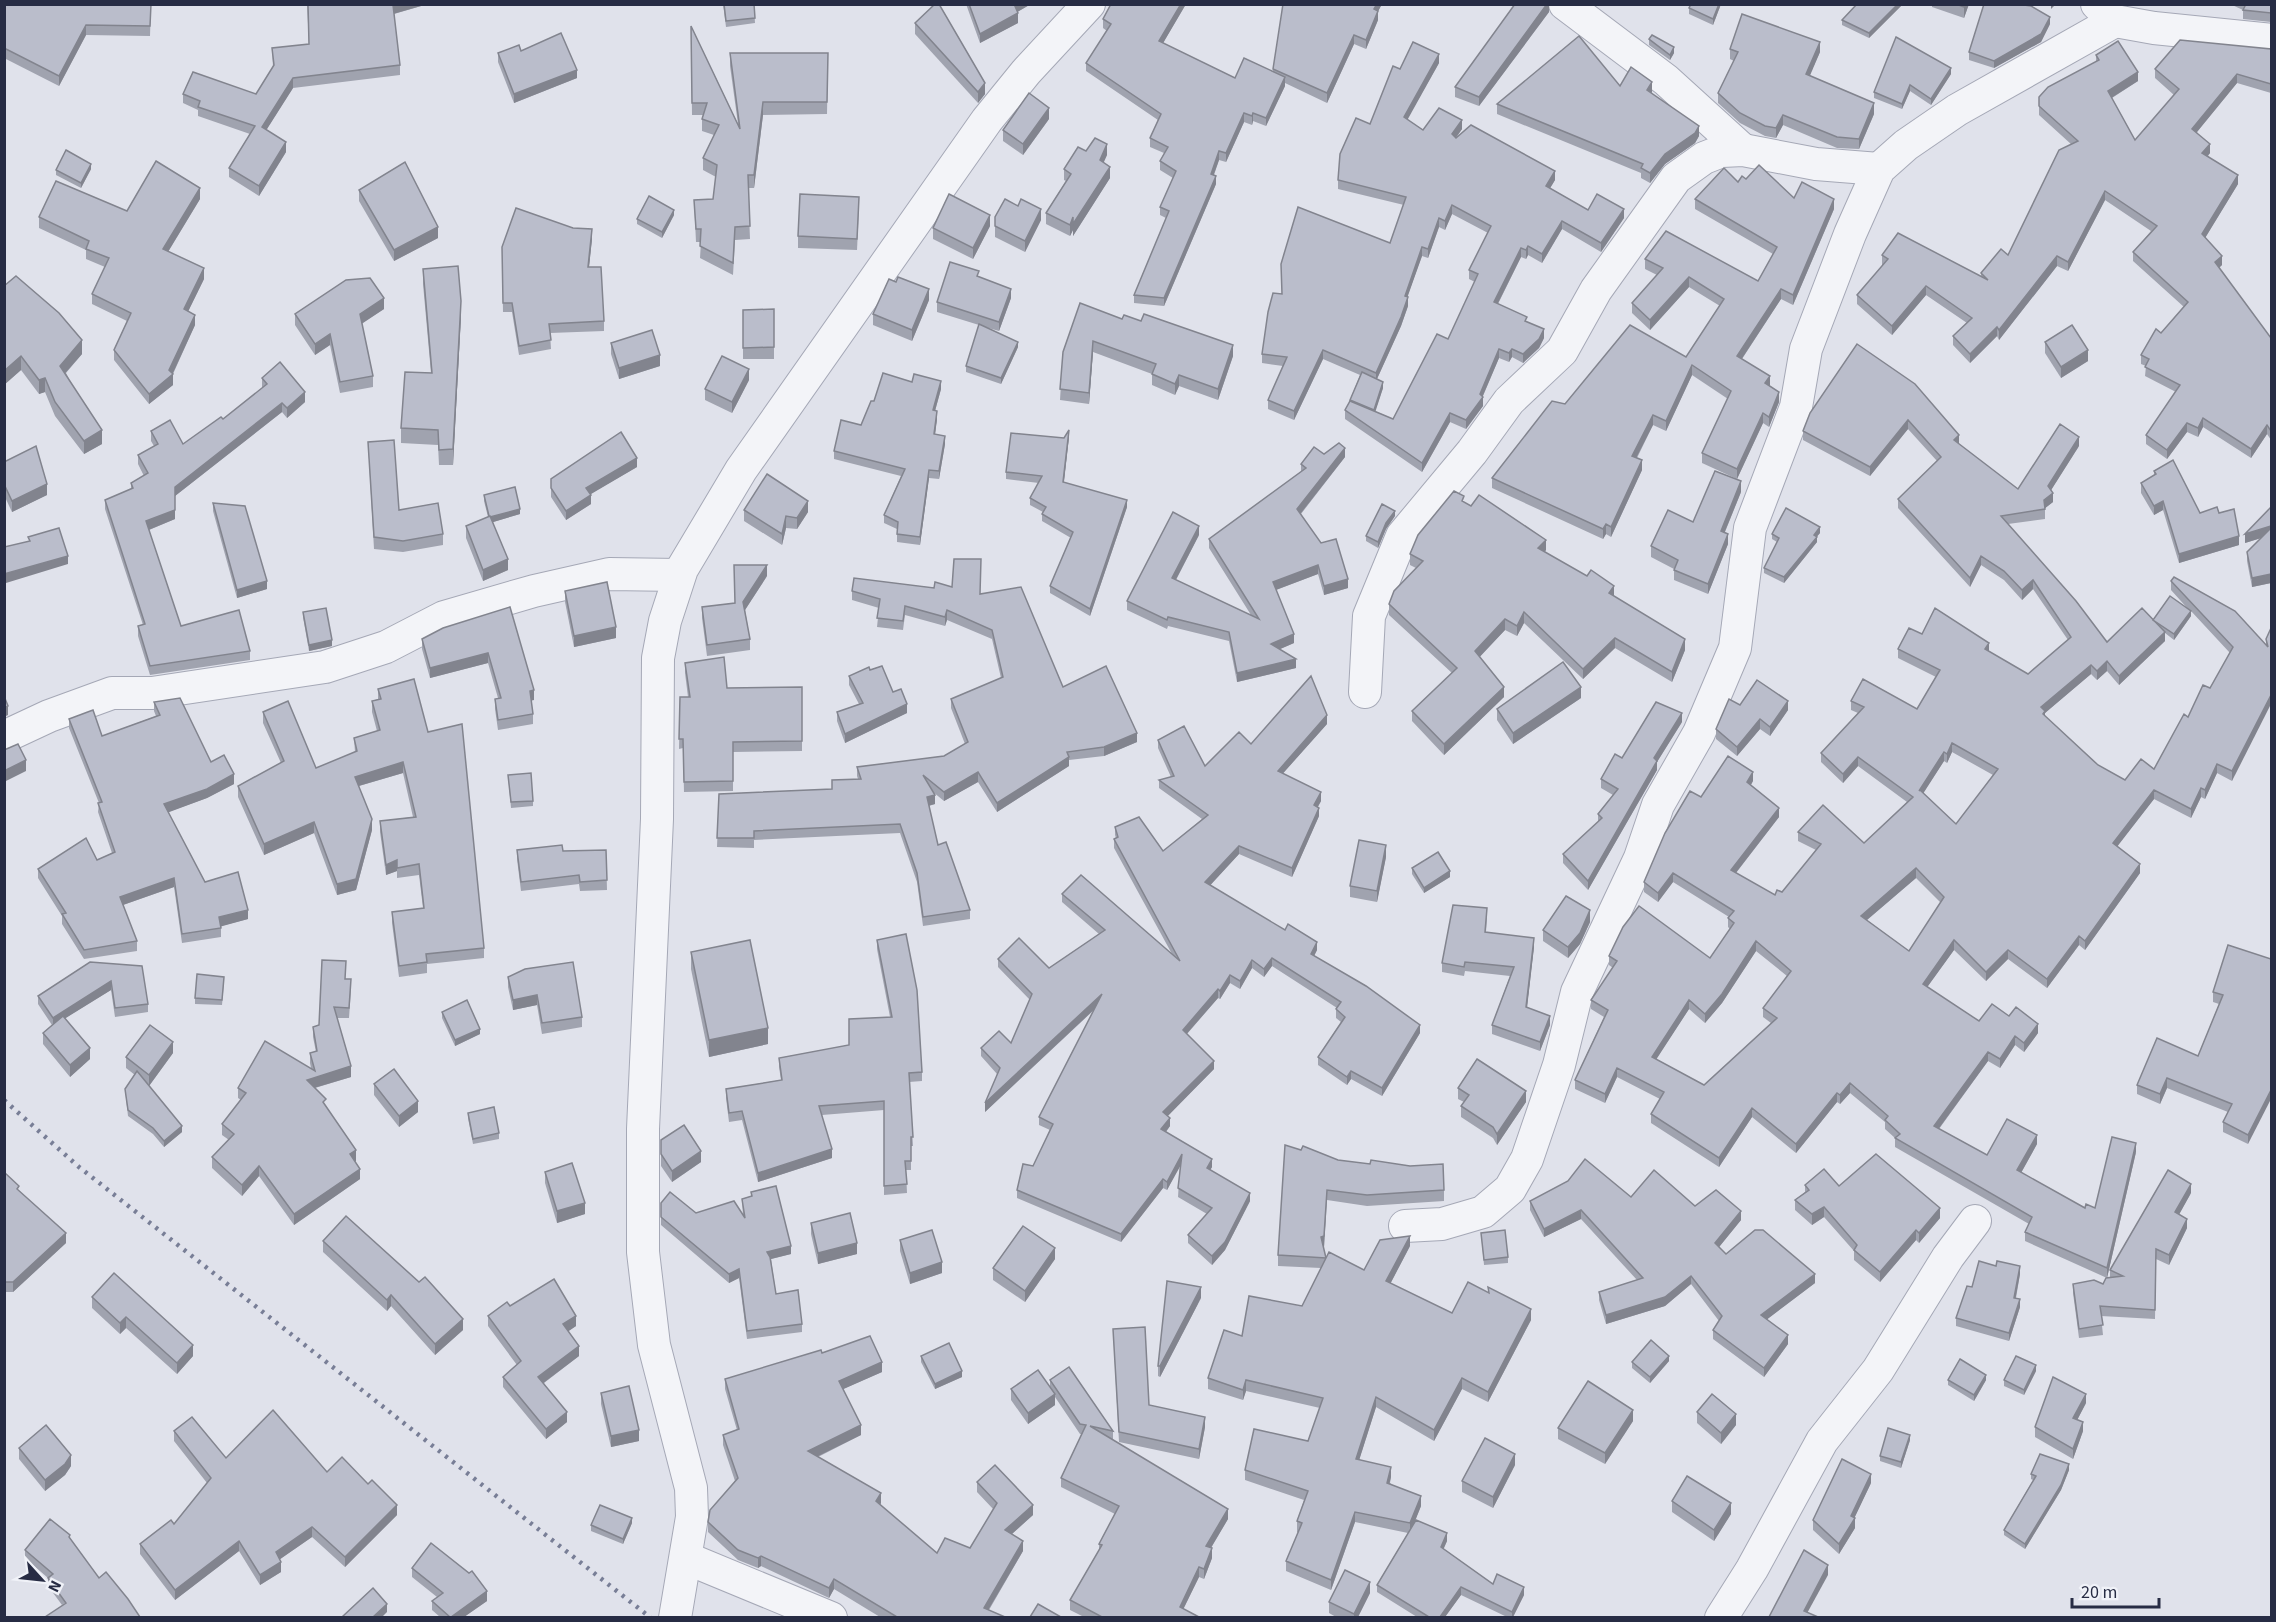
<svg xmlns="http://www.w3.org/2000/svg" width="2276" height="1622" font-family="'Source Sans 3',sans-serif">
	<rect width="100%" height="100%" fill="#e0e2eb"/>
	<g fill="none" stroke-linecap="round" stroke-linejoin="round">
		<g stroke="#a5a8b6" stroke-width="34">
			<g id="street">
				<path d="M1565,4L1666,80L1743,150"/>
				<path d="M2097,4L2115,21L2154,28L2272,40"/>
				<path d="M1365,692L1369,616L1402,536L1472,452L1509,401L1562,351L1596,290L1676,178L1704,158L1722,151L1743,150L1816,164L1879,169"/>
				<path d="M4,737L49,716L112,693H152L325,667L386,647L444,617L534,591L609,574L679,575"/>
				<path d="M1405,1226L1442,1224L1483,1212L1510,1189L1527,1159L1559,1065L1577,992L1640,858L1658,805L1699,733L1735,648L1750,528L1796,407L1806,349L1850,234L1879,169L1906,145L1957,110L2115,21"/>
				<path d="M686,1558L831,1618"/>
				<path d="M675,1618L692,1517L691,1488L654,1345L643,1252V1129L657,819L658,658L665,621L682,569L741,470L987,120L1026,72L1089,4"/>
				<path d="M1721,1618L1752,1569L1822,1441L1878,1370L1948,1257L1975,1221"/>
			</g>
		</g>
		<use href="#street" stroke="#f3f4f8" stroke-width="32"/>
		<path stroke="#787e96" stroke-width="4.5" stroke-dasharray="3 6" stroke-linecap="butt" d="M4,1100L79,1167L651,1618"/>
	</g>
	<g fill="#a0a3af" fill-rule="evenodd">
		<path d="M4,4H151L150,36L86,35L59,86L4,58Z"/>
		<path d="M307,4H428L394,14L400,65V75L293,88L266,130L286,152L259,196L229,177V168L250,134L198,116V110L183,103V94H256L273,67L272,48L309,44Z"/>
		<path d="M723,4H754L755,23L726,27Z"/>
		<path d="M966,4H1031L1017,12L1018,23L980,43Z"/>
		<path d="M1111,4H1186L1163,43L1235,78L1273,72V69L1382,4L1378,11V20L1366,49L1354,44L1327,103L1285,83V86L1266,126L1253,121L1252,125L1244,122L1226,162L1219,160L1214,175L1216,184L1164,306L1134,303V295L1166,218L1160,215V207L1173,178L1160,170V161L1164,153L1150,147V138L1158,120L1086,71V63L1107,31L1103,28V19Z"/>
		<path d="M1549,4V12L1479,106L1455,97V87Z"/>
		<path d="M1691,4H1721L1713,25L1689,14V8Z"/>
		<path d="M1857,4H1903L1869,38L1842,25V20Z"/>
		<path d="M1932,4H1969L1964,18L1932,7Z"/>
		<path d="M2230,4H2271V22L2243,19V10Z"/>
		<path d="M915,23L985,94L978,103L915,34Z"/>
		<path d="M2050,24L2041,42L1994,68L1969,60V52Z"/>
		<path d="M691,26L738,124L730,66V53H828L827,114L763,115L754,188H748L750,239L735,240L733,275L700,258L701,242H696L694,200L713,199L716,177L703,170V158L714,135L702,131V119L703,115H692Z"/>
		<path d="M1649,39L1674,53L1670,60L1649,45Z"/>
		<path d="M1730,49L1820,52L1809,76L1874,114L1859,149L1837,148L1783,125L1776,138L1765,136L1740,123L1718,103V93L1734,61L1730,59Z"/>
		<path d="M2271,49V93L2237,83L2197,132L2210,153L2208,156L2238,184L2205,238L2222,265L2219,268L2271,338V440L2267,434L2251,458L2203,427L2198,437L2187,432L2167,459L2146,444V435L2176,392L2145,376L2146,366L2141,364V355L2184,307L2133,261V252L2151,231L2105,200L2068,271L2057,266L1999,340L1997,336L1970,363L1953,345V336L1967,323L1926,295L1892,335L1857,304V295L1883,265H1882V255L1981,276V273L2008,255L2072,145L2039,115V97L2096,62V55L2138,81L2112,98L2135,140L2174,95L2155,78V69Z"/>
		<path d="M521,51L577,78L514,103L498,62V53Z"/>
		<path d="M1439,63L1407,119L1423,130L1462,129L1456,138L1555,180L1550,188L1588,210L1624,218L1601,252L1562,229L1542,263L1528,255L1526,259L1521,257L1498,304L1527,322L1544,338L1539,348L1523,363L1512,357L1509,362L1499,358L1483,396V406L1466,429L1450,422L1422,472L1345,419V410L1350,402V400L1360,375L1323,359L1294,420L1268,409V400L1283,366L1262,363V354L1282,294L1390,243L1404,205L1338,189V180L1400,69ZM1452,214L1488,233L1469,270V279L1475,282L1448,339L1393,419L1375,411L1383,388L1377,379L1401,326L1408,306L1407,297L1422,256L1428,258L1439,227L1445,230Z"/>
		<path d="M1951,74L1931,105L1910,91L1902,109L1874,98V92Z"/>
		<path d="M1620,86L1652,92L1651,93L1699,136L1695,143L1665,164L1650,183L1641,178V173L1497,114V104Z"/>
		<path d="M1049,119L1023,155L1003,141V130Z"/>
		<path d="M1107,155L1103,162L1110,178L1073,236V230L1070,236L1046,224V213L1066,181L1064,180V169Z"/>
		<path d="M91,169L81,188L56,175V170Z"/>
		<path d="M1746,179L1794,198L1834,209L1793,305L1781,299L1742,359L1770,386L1779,402L1769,427L1763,423L1737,479L1702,463V453L1728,399L1692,375L1666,431L1653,425L1637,458L1642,470L1611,537L1606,534L1603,539L1492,488V478L1565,404L1686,357L1720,306L1689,287L1650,330L1632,313V303L1657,275L1645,269V259L1758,281L1773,254L1695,209V199Z"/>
		<path d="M359,190L438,238L394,261L359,201Z"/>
		<path d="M200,199L168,252L204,279L188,311L195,325L173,374V385L149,404L114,360V350L127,321L92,304V294L105,267L86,259V250L39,228V217L127,211Z"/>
		<path d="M859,208L857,250L798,248V236Z"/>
		<path d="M674,215L662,238L637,224V219Z"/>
		<path d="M995,217L1041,220L1025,252L995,237Z"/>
		<path d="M990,226L973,259L933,239V228Z"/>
		<path d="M592,239L589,267L604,321V331L550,333L551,349L519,355L512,312H503L502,247Z"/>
		<path d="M423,269L461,316L453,465H439L438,445L401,443V428L431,373L423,284Z"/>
		<path d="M979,277L1011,298L999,331L985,327L1018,347L1001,384L966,372V366L979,325L937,312V302Z"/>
		<path d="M4,286L82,354L66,373L102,444L84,454L55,416L45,392L39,394L21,370L4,385Z"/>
		<path d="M929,300L912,341L873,325V314Z"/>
		<path d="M384,309L362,323L373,376V387L340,393L330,345L315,355L295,325V314Z"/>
		<path d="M774,309V359H743V310Z"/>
		<path d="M1122,319L1233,356L1218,400L1179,386L1175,395L1152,385V374L1093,352L1089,404L1060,400L1063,352Z"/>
		<path d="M2045,342L2088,361L2061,378L2045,353Z"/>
		<path d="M611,343L660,366L619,379L611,354Z"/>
		<path d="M1857,344L1959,444L2018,489L2079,446L2051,490L2053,502L2045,508V519L2008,524L2107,642L2153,620L2189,610L2171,590V581L2266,645V639L2271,628L2232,781L2217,773L2205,799L2201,797L2191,818L2154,799L2117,846L2140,873L2085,950L2079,945L2047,988L2008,959L1986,981L1954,950L1927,987L1979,1021L2009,1016L2038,1033L2024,1052L2015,1045L2000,1068L1988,1061L1939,1129L1987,1155L2037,1144L2021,1173L2085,1208H2095L2136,1152L2107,1278L2025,1241V1232L2029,1224L1895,1147V1138L1885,1129V1122L1850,1093L1840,1104L1837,1102L1796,1153L1752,1117L1719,1167L1651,1123V1114L1660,1099L1617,1077L1605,1103L1575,1089V1080L1604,1017L1591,1009V1000L1613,968L1609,965V956L1710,958L1730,929L1728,927V918L1729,917L1673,882L1658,902L1644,892V882L1701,797L1753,781L1751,785L1779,817L1736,873L1775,895L1782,892L1816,850L1798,841V832L1864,843L1907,802L1858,766L1843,783L1821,762V753L1858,713L1851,710V701L1917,709L1936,677L1898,658V649L1922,634L1989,652L2028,674L2068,640L2033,589L2022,600L2004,580L1981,565L1970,587L1898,508V499L1937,461L1908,429L1870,476L1803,440V431ZM2191,611L2230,653L2210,688L2188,717L2154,769L2125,780L2098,765L2045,717V713L2091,674L2097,680L2107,671L2119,685L2165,641V633L2174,640L2191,616ZM1952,752L1993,775L1956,824L1923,793L1944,761L1947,763ZM1916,878L1941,903L1909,951L1867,920ZM1756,951L1787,976L1763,1008V1017L1771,1023L1704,1085L1656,1059L1689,1009L1705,1023L1722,1003Z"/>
		<path d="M262,378L305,402L287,418L282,412L175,496V519L149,530L181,626L250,651V660L150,675L138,636V626L143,625L105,509V500L131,489V483L144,476L138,464V455L154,446L151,441V431L183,444L223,419L262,388Z"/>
		<path d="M749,380L732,413L705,400V389Z"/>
		<path d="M912,382L941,389L935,411L937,419L935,435L945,444L939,479L929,478L920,545L897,542V529L884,523V515L901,476L834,459V451L861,425L874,401Z"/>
		<path d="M1069,437L1064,482L1127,507L1090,616L1050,593V586L1071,538L1042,521V514L1043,512L1030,505V498L1039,483L1006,479V472L1064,438Z"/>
		<path d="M368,442L399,510L443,534V545L403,552L374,549Z"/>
		<path d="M1324,454L1345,457L1301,514L1348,588L1324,595L1318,574L1276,590L1294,643L1280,649L1296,668L1237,682L1229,641L1168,626L1167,629L1127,610V601L1199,535L1176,580L1251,615L1209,548V539L1301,472V464Z"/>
		<path d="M4,462L47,495L12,512L4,495Z"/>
		<path d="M637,467L590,494L591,504L566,520L551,497V479Z"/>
		<path d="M2154,471L2200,513H2219L2239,545L2179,563L2163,510L2154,515L2141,493V483L2154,476Z"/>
		<path d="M1741,492L1725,532L1728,544L1708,594L1674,580V569L1651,557V546L1693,522Z"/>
		<path d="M484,495L520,514L493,522L508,570L483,581L466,538V526L488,517L484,501Z"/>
		<path d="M1464,502L1546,550L1545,552L1614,596L1685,650L1672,682L1615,648L1583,679L1524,623L1517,636L1505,630L1479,657L1504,697L1444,755L1412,721V711L1452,673L1389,615V604L1416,568L1410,565V554Z"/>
		<path d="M213,503L267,589L237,598L213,511Z"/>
		<path d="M2271,507V583L2252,587L2247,561V552L2261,538L2245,543Z"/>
		<path d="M744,510L808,512L797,529L786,528L782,545L744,521Z"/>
		<path d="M1395,516L1386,529L1378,548L1366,541V536Z"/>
		<path d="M1820,533L1817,536V542L1784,583L1764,573V568L1777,542L1772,539V534Z"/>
		<path d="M767,576L745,610L750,639V650L707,656L702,618V607L734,603Z"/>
		<path d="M952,587L980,594L1063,687L1137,742L1104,756L1069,760V766L997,812L978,782L944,801L933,792L935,804L929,806L938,845L970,910V919L923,926L917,882L900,833L754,840V848L717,847L719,794L832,789L858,779L857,776V767L944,756L965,744L951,708V699L1001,678L992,639L947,620L945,626L905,615L903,630L877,627L879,608L852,600V591Z"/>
		<path d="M565,591L616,638L574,647L565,602Z"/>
		<path d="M510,607L534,700H531L533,714V724L498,730L495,709V699L498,698L488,663L430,678L422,649V639Z"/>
		<path d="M303,612L332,646L309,651L303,617Z"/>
		<path d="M685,663L727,688L802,687V751L733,752V791L684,792L683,748L679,749L680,697H688L685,673Z"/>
		<path d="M870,670L893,692L907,713L845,743L837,721V712L859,704L849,685V676Z"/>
		<path d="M378,689L484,948V958L427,964V973L399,977L392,923V912L423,908L419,875L397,878V871L386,875L380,832V821L413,817L403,773L359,786L372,830L356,890L337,895L314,833L264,855L238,797V786L281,763L263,723V712L316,768L355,752L354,738L377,731L372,712V701L378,699Z"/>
		<path d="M1581,698L1513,744L1497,720V709Z"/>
		<path d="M154,702L211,762L234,784L207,798L168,812L205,882L248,919L221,926V937L182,943L174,887L123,905L137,941V951L84,959L62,924V916L38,878V869L97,860L112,853L98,812L99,803L69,728V719L102,736L156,716L154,711Z"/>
		<path d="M1740,705L1788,710L1770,736L1760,729L1737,756L1716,739V729Z"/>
		<path d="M1682,722L1657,762V770L1588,890L1563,863V854L1598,822V814L1613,795L1601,788V779L1622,758Z"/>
		<path d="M1327,724L1283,773L1321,801L1318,807L1319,816L1292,877L1239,854L1210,885L1317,950L1314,956L1420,1033L1382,1096L1351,1079L1347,1085L1318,1065V1057L1341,1022L1336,1018V1009L1337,1008L1272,966L1264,977L1252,968L1240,989L1230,983L1220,999L1218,998L1187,1034L1214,1069L1167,1116L1170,1126L1166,1132L1212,1167L1210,1170L1250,1201L1225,1250L1212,1265L1188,1243V1235L1207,1214L1178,1197L1180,1165L1167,1190L1163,1188L1121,1242L1017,1198V1190L1033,1166L1050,1130L1039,1125V1117L1094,1010L985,1112L997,1074L981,1056V1048L1011,1043L1030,1000L998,967V959L1049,968L1099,934L1062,902V894L1172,954L1114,848V839L1116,838L1115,835V827L1163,851L1202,819L1159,788V780L1171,777L1158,748V740L1205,766L1251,744Z"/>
		<path d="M508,775L533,801V806L511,808Z"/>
		<path d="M517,850L563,851L606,850L607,890L580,891L579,884L521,891L517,859Z"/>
		<path d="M1386,857L1377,902L1350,897V886Z"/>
		<path d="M1412,868L1450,877L1424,893L1412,874Z"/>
		<path d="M1487,917L1486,932L1534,947L1527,1008L1550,1025L1540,1051L1492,1034V1025L1510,976L1465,971L1464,976L1442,972V963Z"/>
		<path d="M1590,922L1580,944L1568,958L1543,941V930Z"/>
		<path d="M877,940L922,1072V1081L909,1082L913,1146H911V1170H906L907,1193L884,1195V1110L822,1115L832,1158L758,1182L742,1120L729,1122L726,1098V1089L781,1080L779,1067V1058L849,1045L890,1017L877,949Z"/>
		<path d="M691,952L768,1044L709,1057L691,969Z"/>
		<path d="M2271,959L2248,1144L2223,1132V1122L2228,1112L2167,1088L2160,1104L2137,1094V1085L2198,1056L2219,1004L2213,1002V992Z"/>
		<path d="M90,962L148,1004V1012L115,1017L111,990L65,1018L90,1059L70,1077L43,1044V1033L52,1025L38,1004V996Z"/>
		<path d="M508,977L582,1017V1027L542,1034L537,1005L513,1010L508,987Z"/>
		<path d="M346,979L351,989L349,1018H337L351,1077L315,1088L356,1161H355L360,1179L294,1225L259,1176L242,1196L212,1168V1157L229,1140L222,1135V1124L241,1100L238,1098V1088L311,1068L310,1063V1053L316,1052L313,1037V1027L319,1025Z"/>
		<path d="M224,982L222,1005L195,1004V998Z"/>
		<path d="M442,1012L480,1034L455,1046L442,1018Z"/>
		<path d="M173,1053L149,1086L182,1132L164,1147L153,1134L128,1116L125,1089L135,1075L126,1068V1057Z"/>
		<path d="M374,1084L418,1112L399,1127L374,1095Z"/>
		<path d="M1458,1088L1526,1102L1497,1145L1493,1138L1461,1117V1106L1464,1102L1458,1099Z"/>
		<path d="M468,1113L499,1133V1139L473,1144L468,1118Z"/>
		<path d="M661,1140L701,1162L672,1182L661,1166Z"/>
		<path d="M1338,1160L1444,1190V1201L1367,1206L1327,1200L1324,1247H1323L1326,1259L1364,1270L1410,1246L1390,1284L1452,1313L1488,1293V1287L1531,1320L1488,1402L1462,1389L1434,1441L1376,1407L1359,1460L1391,1477L1390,1483L1421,1506L1413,1525L1447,1541L1443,1549L1493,1584L1524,1595L1513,1617H1507L1461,1595L1445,1617H1417L1377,1592V1585L1408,1533L1355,1522L1331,1590L1286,1571V1561L1298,1532H1297V1521L1304,1500L1245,1480V1470L1308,1441L1320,1408L1246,1391L1243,1400L1208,1389V1378L1242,1336L1302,1306L1321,1268L1278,1266V1255Z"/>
		<path d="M4,1172L19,1191L66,1243L13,1292H4Z"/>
		<path d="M545,1172L585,1214L557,1223L545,1183Z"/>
		<path d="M1805,1185L1839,1186L1940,1218L1919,1243L1916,1240L1880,1282L1854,1260V1251L1824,1217L1812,1225L1795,1210V1200L1805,1192Z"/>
		<path d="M751,1192L791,1254L771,1259L776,1294L802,1324V1332L747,1339L739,1278L729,1283L661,1225V1203L696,1213L743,1216L742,1199L751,1196Z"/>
		<path d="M2191,1193L2179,1214L2187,1228L2169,1265L2156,1259L2155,1319L2101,1316L2103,1335L2079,1338L2073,1293V1284H2103L2110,1278V1270Z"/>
		<path d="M1631,1197L1695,1206L1741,1220L1719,1247L1726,1254L1815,1283L1767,1319L1788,1344L1764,1377L1713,1339V1330L1719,1321L1691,1284L1665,1306L1606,1324L1599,1300V1292L1637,1280L1581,1219L1544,1237L1530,1210V1201Z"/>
		<path d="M811,1223L857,1254L818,1264L811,1234Z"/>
		<path d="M1481,1233L1508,1257V1263L1484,1265Z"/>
		<path d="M900,1240L942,1273L910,1284L900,1251Z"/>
		<path d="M323,1241L463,1330L435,1355L391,1306L387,1311L323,1252Z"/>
		<path d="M1055,1259L1025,1302L993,1280V1268Z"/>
		<path d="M2020,1274L2016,1298L2020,1307L2009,1341L1956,1326V1318L1972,1287Z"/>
		<path d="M92,1297L193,1356L177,1374L126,1328L120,1334L92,1308Z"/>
		<path d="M1201,1298L1160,1377L1158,1376V1366Z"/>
		<path d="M510,1306L576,1326L568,1331L579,1356L544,1383L567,1422L546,1439L503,1387V1377L517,1365L488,1326V1316Z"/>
		<path d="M1113,1329L1149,1405L1205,1427L1199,1459L1119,1442Z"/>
		<path d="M822,1353L882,1372L843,1389L861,1435L818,1457L881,1503L880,1505L937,1553L970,1548L994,1510L977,1492V1482L1033,1515L1012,1534L1023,1551L989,1610L1005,1617H880L834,1589L829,1598L761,1566L758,1568L738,1560L708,1532V1522L735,1481L723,1445V1435L737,1430L725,1389V1379Z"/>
		<path d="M921,1356L962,1377L935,1389L921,1362Z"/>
		<path d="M1669,1361L1650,1383L1632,1368V1362Z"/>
		<path d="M2036,1371L2024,1395L2004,1386V1380Z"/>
		<path d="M1050,1380L1113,1431V1440L1228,1519L1211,1548L1212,1558L1204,1579L1199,1577L1183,1609L1199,1617H1084L1070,1610V1600L1099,1551V1544L1115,1514L1061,1487V1478L1082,1434H1080L1055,1397V1405L1028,1424L1011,1400V1389L1050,1388Z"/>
		<path d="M1948,1380H1986L1974,1401L1948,1385Z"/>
		<path d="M601,1393L639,1441L611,1447L601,1404Z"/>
		<path d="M2086,1403L2077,1420L2083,1431L2073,1459L2035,1437V1427Z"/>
		<path d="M1697,1412L1736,1425L1721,1444L1697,1423Z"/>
		<path d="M1633,1421L1605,1464L1558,1439V1428Z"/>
		<path d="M174,1431L226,1458L327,1472L397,1515L345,1567L312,1537L280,1559L281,1572L260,1585L239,1551L175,1600L140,1554V1544L174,1524L207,1483L174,1441Z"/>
		<path d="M1910,1440L1901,1468L1880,1461V1456Z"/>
		<path d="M19,1448L71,1466L65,1475L45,1491L19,1459Z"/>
		<path d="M1515,1465L1493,1508L1462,1492V1481Z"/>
		<path d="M2069,1470L2061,1490L2025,1549L2004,1535V1530L2033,1480L2031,1479V1474Z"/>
		<path d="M1871,1483L1854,1518L1855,1528L1839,1554L1813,1530V1520Z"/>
		<path d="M1672,1501L1731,1514L1714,1541L1672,1512Z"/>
		<path d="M632,1523L623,1544L591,1531V1525Z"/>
		<path d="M70,1539L99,1578L62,1605L48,1586V1578L25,1558V1550Z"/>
		<path d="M412,1568L487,1601L464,1617H440L432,1610V1601L437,1597L412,1577Z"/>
		<path d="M1370,1593L1358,1617H1336L1329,1613V1602Z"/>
	</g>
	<g fill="#82848e">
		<path d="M394,4H428L393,14V5Z"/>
		<path d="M1014,4H1031L1014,14Z"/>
		<path d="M1181,4H1186L1159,50V41Z"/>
		<path d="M1377,4H1382L1374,19V9Z"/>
		<path d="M1547,4H1549V12L1479,106V97Z"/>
		<path d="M1719,4H1721L1713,25V19Z"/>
		<path d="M1898,4H1903L1869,38V33Z"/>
		<path d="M1965,4H1969L1964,18V7Z"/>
		<path d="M2051,4H2056L2051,9Z"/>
		<path d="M1378,11V20L1366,49V40Z"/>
		<path d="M1018,13V23L980,43V34Z"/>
		<path d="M2050,17V24L2041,42L1994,68V61Z"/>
		<path d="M86,25V35L59,86V76Z"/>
		<path d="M1354,35V44L1327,103V93Z"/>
		<path d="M1820,42V52L1806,85V74Z"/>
		<path d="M1674,47V53L1670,60V55Z"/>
		<path d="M1439,54V63L1404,126V117Z"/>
		<path d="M1951,68V74L1931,105V99Z"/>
		<path d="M577,70V78L514,103V94Z"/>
		<path d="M2138,72V81L2108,100V91Z"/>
		<path d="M2237,74V83L2192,138V129Z"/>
		<path d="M1285,77V86L1266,126V118Z"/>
		<path d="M293,78V88L262,137V127Z"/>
		<path d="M1652,82V92L1647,100V90Z"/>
		<path d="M985,83V94L978,103V92Z"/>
		<path d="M1910,85V91L1902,109V104Z"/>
		<path d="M763,102V115L754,188V175Z"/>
		<path d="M1874,103V114L1859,149V139Z"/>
		<path d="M1049,108V119L1023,155V144Z"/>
		<path d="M1244,113V122L1226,162V153Z"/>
		<path d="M1253,113V121L1252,125V116Z"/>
		<path d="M1783,115V125L1776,138V128Z"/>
		<path d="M1462,120V129L1452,143V134Z"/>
		<path d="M1699,126V136L1695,143L1665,164L1650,183V173L1665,154Z"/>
		<path d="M286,142V152L259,196V186Z"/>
		<path d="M1107,144V155L1100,171V160Z"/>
		<path d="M2210,144V153L2202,162V153Z"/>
		<path d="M1219,151V160L1211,182V174Z"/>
		<path d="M91,164V169L81,188V183Z"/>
		<path d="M1110,167V178L1073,236V230L1070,236V225L1073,217Z"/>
		<path d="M1555,171V180L1546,195V186Z"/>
		<path d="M2238,175V184L2202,243V234Z"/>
		<path d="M1216,176V184L1164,306V298Z"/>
		<path d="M200,188V199L163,260V249Z"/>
		<path d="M2105,191V200L2068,271V262Z"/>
		<path d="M1834,199V209L1793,305V295Z"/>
		<path d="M1452,205V214L1445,230V221Z"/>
		<path d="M1041,209V220L1025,252V241Z"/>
		<path d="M1624,209V218L1601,252V243Z"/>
		<path d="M674,210V215L662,238V232Z"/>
		<path d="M990,215V226L973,259V248Z"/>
		<path d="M1439,218V227L1428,258V249Z"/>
		<path d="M1562,221V229L1542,263V254Z"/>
		<path d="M438,227V238L394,261V250Z"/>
		<path d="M592,229V239L588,276V267Z"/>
		<path d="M1528,246V255L1526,259V250Z"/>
		<path d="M1422,247V256L1405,304V296Z"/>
		<path d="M1521,248V257L1494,311V302Z"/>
		<path d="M2057,256V266L1999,340V330Z"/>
		<path d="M2222,256V265L2215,271V262Z"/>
		<path d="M204,268V279L184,320V309Z"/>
		<path d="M1689,277V287L1650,330V320Z"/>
		<path d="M1926,286V295L1892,335V326Z"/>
		<path d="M929,289V300L912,341V330Z"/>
		<path d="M1011,289V298L999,331V322Z"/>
		<path d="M1781,289V299L1737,366V356Z"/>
		<path d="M1408,297V306L1401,326L1376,381V373Z"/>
		<path d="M384,298V309L360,325V314Z"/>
		<path d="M461,301V316L453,465V449Z"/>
		<path d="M195,315V325L172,375L173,374V385L149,404V394L169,370Z"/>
		<path d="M1997,327V336L1970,363V354Z"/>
		<path d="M1544,329V338L1539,348L1523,363V354Z"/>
		<path d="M330,334V345L315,355V344Z"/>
		<path d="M82,340V354L60,379V366Z"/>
		<path d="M1093,341V352L1089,404V393Z"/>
		<path d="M1018,342V347L1001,384V378Z"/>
		<path d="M1233,345V356L1218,400V389Z"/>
		<path d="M1499,349V358L1481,400L1483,397V406L1466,429V420L1480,394Z"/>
		<path d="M1512,349V357L1509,362V353Z"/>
		<path d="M1323,350V359L1294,420V411Z"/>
		<path d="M2088,350V361L2061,378V367Z"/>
		<path d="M660,355V366L619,379V368Z"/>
		<path d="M21,356V370L4,385V371Z"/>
		<path d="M1692,365V375L1666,431V421Z"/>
		<path d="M749,369V380L732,413V402Z"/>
		<path d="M1179,375V386L1175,395V384Z"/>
		<path d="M1770,376V386L1765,383Z"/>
		<path d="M45,378V392L39,394V380Z"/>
		<path d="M941,381V389L933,418V410Z"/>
		<path d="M1383,382V388L1374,416V410Z"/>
		<path d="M305,392V402L287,418V408Z"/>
		<path d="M1779,392V402L1769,427V417Z"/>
		<path d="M282,403V412L175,496V487Z"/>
		<path d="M937,411V419L934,442V434Z"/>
		<path d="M1450,413V422L1422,472V463Z"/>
		<path d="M1763,413V423L1737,479V469Z"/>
		<path d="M1653,415V425L1632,466V456Z"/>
		<path d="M2203,418V427L2198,437V428Z"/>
		<path d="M1908,420V429L1870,476V467Z"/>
		<path d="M2187,423V432L2167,459V450Z"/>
		<path d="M2267,425V434L2251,458V449Z"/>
		<path d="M102,430V444L84,454V441Z"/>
		<path d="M1069,430V437L1063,489V482Z"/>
		<path d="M1959,435V444L1954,440Z"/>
		<path d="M945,436V444L939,479V471Z"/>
		<path d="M2079,437V446L2048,495V486Z"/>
		<path d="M1345,448V457L1297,518V509Z"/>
		<path d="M637,458V467L586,497V488Z"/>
		<path d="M1642,460V470L1611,537V527Z"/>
		<path d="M929,470V478L920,545V537Z"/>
		<path d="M1741,481V492L1721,541V531Z"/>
		<path d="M47,484V495L12,512V501Z"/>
		<path d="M2053,493V502L2044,509V500Z"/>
		<path d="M591,495V504L566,520V511Z"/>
		<path d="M1127,500V507L1090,616V609Z"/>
		<path d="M808,501V512L797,529V518Z"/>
		<path d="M2163,501V510L2154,515V506Z"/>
		<path d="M520,509V514L490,523V517Z"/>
		<path d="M175,510V519L146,531V521Z"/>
		<path d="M1395,511V516L1386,529L1378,548V542L1386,523Z"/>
		<path d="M786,516V528L782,545V534Z"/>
		<path d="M1606,524V534L1603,539V529Z"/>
		<path d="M1199,526V535L1172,587V578Z"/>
		<path d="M2271,526V535L2245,543V534Z"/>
		<path d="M1820,527V533L1814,540V535Z"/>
		<path d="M1728,534V544L1708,594V584Z"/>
		<path d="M2239,536V545L2179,563V554Z"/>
		<path d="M1817,537V542L1784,583V577Z"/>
		<path d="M1546,540V550L1538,558V548Z"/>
		<path d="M68,556V564L6,583V591L4,592V574Z"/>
		<path d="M1981,556V565L1970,587V578Z"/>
		<path d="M508,559V570L483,581V570Z"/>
		<path d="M767,565V576L743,613V602Z"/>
		<path d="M1318,565V574L1273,591V582Z"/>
		<path d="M2271,574V583L2252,587V578Z"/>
		<path d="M1348,579V588L1324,595V586Z"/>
		<path d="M2033,580V589L2022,600V590Z"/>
		<path d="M267,581V589L237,598V590Z"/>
		<path d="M1614,586V596L1609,593Z"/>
		<path d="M947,610V620L945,626V617Z"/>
		<path d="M2191,611V616L2174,640V634Z"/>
		<path d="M1524,612V623L1517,636V626Z"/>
		<path d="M1505,619V630L1475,662V651Z"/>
		<path d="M616,627V638L574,647V636Z"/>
		<path d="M2165,632V641L2119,685V676Z"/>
		<path d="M1294,634V643L1271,653V644Z"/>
		<path d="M1615,638V648L1583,679V669Z"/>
		<path d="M1685,639V650L1672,682V672Z"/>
		<path d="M332,640V646L309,651V645Z"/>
		<path d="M1989,643V652L1985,649Z"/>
		<path d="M488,653V663L430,678V668Z"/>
		<path d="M1296,659V668L1237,682V673Z"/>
		<path d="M2107,661V671L2097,680V671Z"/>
		<path d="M2091,665V674L2045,713V720L2043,723L2041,707Z"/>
		<path d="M1504,687V697L1444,755V744Z"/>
		<path d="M1581,687V698L1513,744V733Z"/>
		<path d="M534,690V700L530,701V691Z"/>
		<path d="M2271,695V704L2232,781V771Z"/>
		<path d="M1788,701V710L1770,736V727Z"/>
		<path d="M907,704V713L845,743V734Z"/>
		<path d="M8,706V715L4,717V708Z"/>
		<path d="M1682,713V722L1657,762V770L1588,890V881L1654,758Z"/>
		<path d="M1327,715V724L1278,779V771Z"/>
		<path d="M1760,719V729L1737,756V747Z"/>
		<path d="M1137,733V742L1104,756V747Z"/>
		<path d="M1952,743V752L1947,763V754Z"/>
		<path d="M1944,752V761L1919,800V791Z"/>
		<path d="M1069,757V766L997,812V803Z"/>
		<path d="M1858,757V766L1843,783V774Z"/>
		<path d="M26,760V771L4,782V771Z"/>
		<path d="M403,762V773L355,787V777Z"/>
		<path d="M2217,764V773L2205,799V790Z"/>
		<path d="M978,772V782L944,801V792Z"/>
		<path d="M1753,772V781L1747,791V782Z"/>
		<path d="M234,774V784L207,798L164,814V804Z"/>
		<path d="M2201,788V797L2191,818V809Z"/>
		<path d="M2154,790V799L2113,852V843Z"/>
		<path d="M1321,792V801L1314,813V805Z"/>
		<path d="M935,795V804L927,806V797Z"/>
		<path d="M1319,808V816L1292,877V868Z"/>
		<path d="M1779,808V817L1731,879V870Z"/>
		<path d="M372,819V830L356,890L337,895V884Z"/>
		<path d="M314,822V833L264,855V844Z"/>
		<path d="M1386,845V857L1377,902V891Z"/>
		<path d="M1239,846V854L1205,891V882Z"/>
		<path d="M397,860V871L386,875V865Z"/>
		<path d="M2140,864V873L2085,950V941Z"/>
		<path d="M1916,868V878L1861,925V916Z"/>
		<path d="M1450,871V877L1424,893V888Z"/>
		<path d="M1673,873V882L1658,902V893Z"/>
		<path d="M174,878V887L120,906V897Z"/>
		<path d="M248,910V919L219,927V917Z"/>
		<path d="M1590,910V922L1580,944L1568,958V947Z"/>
		<path d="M2079,936V945L2047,988V979Z"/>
		<path d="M1534,938V947L1526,1016V1007Z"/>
		<path d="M1954,940V950L1923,993V984Z"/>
		<path d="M1756,941V951L1722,1003L1705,1023V1014Z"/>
		<path d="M1317,942V950L1311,962V954Z"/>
		<path d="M2008,950V959L1986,981V972Z"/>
		<path d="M1272,958V966L1264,977V969Z"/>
		<path d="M1252,960V968L1240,989V981Z"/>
		<path d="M1230,975V983L1220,999V991Z"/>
		<path d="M111,981V990L53,1026V1018Z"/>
		<path d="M1218,989V998L1183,1038V1030Z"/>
		<path d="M1102,994V1002L985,1112V1103Z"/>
		<path d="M537,995V1005L513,1010V1000Z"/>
		<path d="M1689,1000V1009L1652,1066V1057Z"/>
		<path d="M1550,1016V1025L1540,1051V1042Z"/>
		<path d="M2038,1024V1033L2024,1052V1043Z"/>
		<path d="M1420,1025V1033L1382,1096V1088Z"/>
		<path d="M768,1028V1044L709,1057V1040Z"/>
		<path d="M480,1029V1034L455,1046V1040Z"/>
		<path d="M2015,1036V1045L2000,1068V1059Z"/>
		<path d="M173,1042V1053L149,1086V1075Z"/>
		<path d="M90,1048V1059L70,1077V1065Z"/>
		<path d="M1988,1052V1061L1934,1135V1126Z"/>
		<path d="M1214,1061V1069L1163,1121V1112Z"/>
		<path d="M351,1066V1077L307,1090V1080Z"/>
		<path d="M1617,1068V1077L1605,1103V1094Z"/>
		<path d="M1351,1071V1079L1347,1085V1077Z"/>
		<path d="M2167,1078V1088L2160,1104V1094Z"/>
		<path d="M1850,1083V1093L1840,1104V1095Z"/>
		<path d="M2271,1090V1099L2248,1144V1135Z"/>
		<path d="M1526,1091V1102L1497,1145V1134Z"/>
		<path d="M1837,1093V1102L1796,1153V1144Z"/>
		<path d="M418,1101V1112L399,1127V1116Z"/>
		<path d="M1752,1108V1117L1719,1167V1158Z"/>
		<path d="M1170,1118V1126L1161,1138V1129Z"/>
		<path d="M182,1126V1132L164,1147V1141Z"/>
		<path d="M2037,1135V1144L2017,1180V1170Z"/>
		<path d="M2136,1143V1152L2107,1278V1268Z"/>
		<path d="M832,1149V1158L758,1182V1173Z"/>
		<path d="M356,1150V1161L350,1165V1154Z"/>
		<path d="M701,1151V1162L672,1182V1171Z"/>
		<path d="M1182,1154V1163L1167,1190V1182Z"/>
		<path d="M1212,1159V1167L1207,1176V1168Z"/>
		<path d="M259,1166V1176L242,1196V1185Z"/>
		<path d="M360,1169V1179L294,1225V1214Z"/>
		<path d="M1163,1179V1188L1121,1242V1234Z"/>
		<path d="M2191,1184V1193L2175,1222V1212Z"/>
		<path d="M1327,1190L1324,1247L1321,1248V1237Z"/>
		<path d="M1250,1193V1201L1225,1250L1212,1265V1256Z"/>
		<path d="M585,1203V1214L557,1223V1211Z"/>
		<path d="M1824,1207V1217L1812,1225V1214Z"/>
		<path d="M1940,1208V1218L1919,1243V1233Z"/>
		<path d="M1581,1210V1219L1544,1237V1229Z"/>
		<path d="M1741,1211V1220L1715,1252V1243Z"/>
		<path d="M2187,1219V1228L2169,1265V1255Z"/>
		<path d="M1916,1230V1240L1880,1282V1272Z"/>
		<path d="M66,1233V1243L13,1292V1282Z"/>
		<path d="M1410,1236V1246L1386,1292V1281Z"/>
		<path d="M857,1243V1254L818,1264V1253Z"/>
		<path d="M791,1246V1254L767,1260V1252Z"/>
		<path d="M1055,1248V1259L1025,1302V1291Z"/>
		<path d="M942,1262V1273L910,1284V1273Z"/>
		<path d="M2020,1266V1274L2014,1306V1298Z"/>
		<path d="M739,1269V1278L729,1283V1274Z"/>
		<path d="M1815,1274V1283L1761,1324V1315Z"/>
		<path d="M1691,1276V1284L1665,1306L1606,1324V1315Z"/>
		<path d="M1201,1287V1298L1160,1377V1366Z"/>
		<path d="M391,1295V1306L387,1311V1300Z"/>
		<path d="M2020,1299V1307L2009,1341V1333Z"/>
		<path d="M1531,1309V1320L1488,1402V1392Z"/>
		<path d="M576,1316V1326L563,1335V1324Z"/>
		<path d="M126,1317V1328L120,1334V1323Z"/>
		<path d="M463,1319V1330L435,1355V1344Z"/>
		<path d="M1788,1335V1344L1764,1377V1368Z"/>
		<path d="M193,1345V1356L177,1374V1363Z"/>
		<path d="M579,1346V1356L538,1387V1377Z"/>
		<path d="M1669,1356V1361L1650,1383V1377Z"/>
		<path d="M882,1362V1372L839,1391V1381Z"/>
		<path d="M2036,1365V1371L2024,1395V1390Z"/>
		<path d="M962,1371V1377L935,1389V1384Z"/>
		<path d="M1986,1375V1380L1974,1401V1395Z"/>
		<path d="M1462,1378V1389L1434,1441V1430Z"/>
		<path d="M1246,1380V1391L1243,1400V1390Z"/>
		<path d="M1055,1394V1405L1028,1424V1413Z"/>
		<path d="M2086,1394V1403L2073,1428V1418Z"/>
		<path d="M1376,1397V1407L1356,1470V1459Z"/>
		<path d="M1633,1410V1421L1605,1464V1453Z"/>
		<path d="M567,1412V1422L546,1439V1429Z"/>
		<path d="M1736,1414V1425L1721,1444V1433Z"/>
		<path d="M1205,1417V1427L1199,1459V1449Z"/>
		<path d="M2083,1422V1431L2073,1459V1449Z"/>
		<path d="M861,1425V1435L808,1461V1451Z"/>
		<path d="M639,1430V1441L611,1447V1436Z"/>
		<path d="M1910,1435V1440L1901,1468V1462Z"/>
		<path d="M1515,1454V1465L1493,1508V1497Z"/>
		<path d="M71,1455V1466L65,1475L45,1491V1480Z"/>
		<path d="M2069,1464V1470L2061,1490L2025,1549V1544Z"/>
		<path d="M1391,1467V1477L1387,1493V1483Z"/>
		<path d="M1871,1474V1483L1853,1521L1855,1518V1528L1839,1554V1544L1851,1516Z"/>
		<path d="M881,1493V1503L876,1511V1501Z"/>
		<path d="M1421,1496V1506L1410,1534V1523Z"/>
		<path d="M1731,1503V1514L1714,1541V1530Z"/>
		<path d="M397,1505V1515L345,1567V1557Z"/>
		<path d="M1033,1505V1515L1005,1540V1530Z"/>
		<path d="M1228,1509V1519L1206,1556V1546Z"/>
		<path d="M1355,1512V1522L1331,1590V1580Z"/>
		<path d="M632,1518V1523L623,1544V1539Z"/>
		<path d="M312,1527V1537L276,1562V1552Z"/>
		<path d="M1447,1533V1541L1441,1555V1547Z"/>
		<path d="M239,1541V1551L175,1600V1590Z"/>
		<path d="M1023,1541V1551L984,1617V1608Z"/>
		<path d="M1212,1548V1558L1204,1579V1569Z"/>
		<path d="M761,1556V1566L758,1568V1558Z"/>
		<path d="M281,1562V1572L260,1585V1575Z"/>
		<path d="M1828,1565V1575L1805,1617L1804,1611Z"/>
		<path d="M1199,1567V1577L1180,1616V1607Z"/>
		<path d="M834,1579V1589L829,1598V1588Z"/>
		<path d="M1370,1582V1593L1358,1617H1354V1614Z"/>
		<path d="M1461,1587V1595L1445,1617H1440Z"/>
		<path d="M1524,1587V1595L1513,1617H1512V1612Z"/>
		<path d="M487,1591V1601L464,1617H451Z"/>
		<path d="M387,1604V1612L382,1617H373Z"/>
	</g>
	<g fill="#babdcb" stroke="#82848e" stroke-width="1.5" fill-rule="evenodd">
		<path d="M4,4H151L150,26L86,25L59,76L4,48Z"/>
		<path d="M308,4H394L393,5L400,65L293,78L262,127L286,142L259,186L229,168L255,126L198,107L200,101L183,94L193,72L256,94L274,65L272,48L309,44Z"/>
		<path d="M724,4H754L755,18L726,21Z"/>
		<path d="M935,4H939L985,83L978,92L915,23Z"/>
		<path d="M969,4H1014L1018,13L980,34Z"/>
		<path d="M1111,4H1181L1159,41L1235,78L1244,58L1285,77L1266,118L1253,113L1252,116L1244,113L1226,153L1219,151L1211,174L1216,176L1164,298L1134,295L1169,211L1160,207L1176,171L1160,161L1168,147L1150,138L1161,114L1086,63L1111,24L1103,19Z"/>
		<path d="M1283,4H1377L1374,9L1378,11L1366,40L1354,35L1327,93L1273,69Z"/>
		<path d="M1515,4H1547L1479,97L1455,87Z"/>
		<path d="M1691,4H1719L1713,19L1689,8Z"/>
		<path d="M1857,4H1898L1869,33L1842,20Z"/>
		<path d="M1956,4H1965L1964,7Z"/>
		<path d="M1984,4H2017L2031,6L2050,17L2041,34L1994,61L1969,52Z"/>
		<path d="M2246,4H2271V13L2243,10Z"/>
		<path d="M1742,14L1820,42L1806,74L1874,103L1859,139L1837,137L1783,115L1776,128L1765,126L1740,113L1718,93L1738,52L1730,49Z"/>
		<path d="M691,26L740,129L730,53H828L827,102H763L754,175H748L750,226L735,227L733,263L700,246L701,229H696L694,200L713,199L717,165L703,158L719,125L702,119L707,103H692Z"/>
		<path d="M561,33L577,70L514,94L498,53L519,45L521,51Z"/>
		<path d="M1652,35L1674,47L1670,55L1649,39Z"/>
		<path d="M1579,36L1620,86L1631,67L1652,82L1647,90L1699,126L1695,133L1665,154L1650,173L1641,168L1643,164L1497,104Z"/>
		<path d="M1896,37L1951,68L1931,99L1910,85L1902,104L1874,92Z"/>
		<path d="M2180,40L2271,49V84L2237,74L2192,129L2210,144L2202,153L2238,175L2202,234L2222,256L2215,262L2271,338V431L2267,425L2251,449L2203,418L2198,428L2187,423L2167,450L2146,435L2180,385L2145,367L2149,359L2141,355L2156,329L2161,333L2188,302L2133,252L2157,226L2105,191L2068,262L2057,256L1999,330L1997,327L1970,354L1953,336L1972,318L1926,286L1892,326L1857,295L1888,259L1882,255L1898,233L1988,280L1981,273L2001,249L2008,255L2059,150L2078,141L2039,106V97L2048,87L2099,60L2096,55L2118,41L2138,72L2108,91L2135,140L2179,89L2155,69Z"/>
		<path d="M1413,42L1439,54L1404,117L1423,130L1439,108L1462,120L1452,134L1456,138L1471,125L1555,171L1546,186L1588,210L1597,194L1624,209L1601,243L1562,221L1542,254L1528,246L1526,250L1521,248L1494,302L1527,317L1525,321L1544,329L1539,339L1523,354L1512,349L1509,353L1499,349L1480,394L1483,397L1466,420L1450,413L1422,463L1345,410L1350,401L1393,419L1437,334L1448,339L1478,274L1469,270L1491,226L1452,205L1445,221L1439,218L1428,249L1422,247L1405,296L1408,297L1401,317L1376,373L1323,350L1294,411L1268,400L1287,357L1262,354L1268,312L1273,293L1282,294L1281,264L1298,207L1390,243L1406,197L1338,180L1340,154L1356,118L1370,124L1393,66L1400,69Z"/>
		<path d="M1029,93L1049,108L1023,144L1003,130Z"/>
		<path d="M1095,138L1107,144L1100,160L1110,167L1073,224V217L1070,225L1046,213L1071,174L1064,169L1078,147L1086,151Z"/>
		<path d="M66,150L91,164L81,183L56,170Z"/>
		<path d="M156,161L200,188L163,249L204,268L184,309L195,315L169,370L173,374L149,394L114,350L131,313L92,294L109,258L86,249L89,241L39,217L56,181L127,211Z"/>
		<path d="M405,162L438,227L394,250L359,190Z"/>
		<path d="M1759,165L1794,198L1802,182L1834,199L1793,295L1781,289L1737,356L1770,376L1765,383L1779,392L1769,417L1763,413L1737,469L1702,453L1731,391L1692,365L1666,421L1653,415L1632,456L1642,460L1611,527L1606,524L1603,529L1492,478L1552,401L1565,404L1630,325L1686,357L1724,299L1689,277L1650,320L1632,303L1663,268L1645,259L1666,231L1758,281L1777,247L1695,199L1724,168L1738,182L1742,176L1746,179Z"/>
		<path d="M800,194L859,197L857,239L798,236Z"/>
		<path d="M949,194L990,215L973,248L933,228Z"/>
		<path d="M649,196L674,210L662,232L637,219Z"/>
		<path d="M1005,199L1018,206L1021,199L1041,209L1025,241L995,226V217Z"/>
		<path d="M516,208L573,228L592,229L588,267H601L604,321L549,324L551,340L519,346L512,303H503L502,247Z"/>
		<path d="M950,262L979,271L977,276L1011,289L999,322L937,302Z"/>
		<path d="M458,266L461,301L453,449L439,450L438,430L401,428L405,372L432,373L423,269Z"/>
		<path d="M16,276L59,313L82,340L60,366L102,430L84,441L55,402L45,378L39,380L21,356L4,371V286Z"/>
		<path d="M898,277L929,289L912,330L873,314L889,279L896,282Z"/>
		<path d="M370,278L384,298L360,314L373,376L340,382L330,334L315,344L295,314L346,280Z"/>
		<path d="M1080,303L1122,319L1124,315L1141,321L1144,314L1233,345L1218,389L1179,375L1175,384L1152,374L1156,364L1093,341L1089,393L1060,389L1063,352Z"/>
		<path d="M774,309V347L743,348V310Z"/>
		<path d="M979,324L1018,342L1001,378L966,366Z"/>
		<path d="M2072,325L2088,350L2061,367L2045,342Z"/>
		<path d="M652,330L660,355L619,368L611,343Z"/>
		<path d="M1857,344L1915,384L1959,435L1954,440L2018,489L2060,424L2079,437L2048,486L2053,493L2044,500L2045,509L2001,516L2076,601L2107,642L2142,608L2165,632L2119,676L2107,661L2097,671L2091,665L2041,707L2045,711L2043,714L2098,765L2125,780L2141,759L2154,769L2184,714L2188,717L2203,685L2210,688L2233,647L2171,581L2174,577L2235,611L2268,647L2266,639L2271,628V695L2232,771L2217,764L2205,790L2201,788L2191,809L2154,790L2113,843L2140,864L2085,941L2079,936L2047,979L2008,950L1986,972L1954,940L1923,984L1979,1021L1992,1004L2009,1016L2016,1007L2038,1024L2024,1043L2015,1036L2000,1059L1988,1052L1934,1126L1987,1155L2007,1119L2037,1135L2017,1170L2085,1208L2086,1204L2095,1208L2112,1137L2136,1143L2107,1268L2025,1232L2032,1217L1895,1138L1900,1134L1885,1120L1888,1116L1850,1083L1840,1095L1837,1093L1796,1144L1752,1108L1719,1158L1651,1114L1664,1092L1617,1068L1605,1094L1575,1080L1608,1010L1591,1000L1617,961L1609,956L1623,927L1639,906L1710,958L1734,923L1728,918L1734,911L1673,873L1658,893L1644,882L1665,833L1690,791L1701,797L1728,756L1753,772L1747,782L1779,808L1731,870L1775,895L1777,890L1782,892L1821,844L1798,832L1823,805L1864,843L1913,797L1858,757L1843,774L1821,753L1864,707L1851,701L1863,679L1917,709L1940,670L1898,649L1909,628L1922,634L1935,608L1989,643L1985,649L2028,674L2071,637L2033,580L2022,590L2004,571L1981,556L1970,578L1898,499L1941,457L1908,420L1870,467L1803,431L1810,413ZM1952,743L1998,769L1956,824L1920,790L1919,791L1944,752L1947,754ZM1916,868L1944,897L1909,951L1861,916ZM1756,941L1791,971L1763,1008L1777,1018L1704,1085L1652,1057L1689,1000L1705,1014L1722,994Z"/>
		<path d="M722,356L749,369L732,402L705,389Z"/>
		<path d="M280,362L305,392L287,408L282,403L175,487V510L146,521L181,626L239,610L250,651L150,666L138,626L145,624L105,500L133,488L131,483L148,473L138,455L158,444L151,431L170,420L183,444L221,417L223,419L267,384L262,378Z"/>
		<path d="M1362,372L1383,382L1374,410L1350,400Z"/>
		<path d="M883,373L912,382L914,374L941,381L933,410L937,411L934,434L945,436L939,471L929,470L920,537L897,534L898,522L884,515L905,469L834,451L841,420L861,425L871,401H874Z"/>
		<path d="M1069,430L1063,482L1127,500L1090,609L1050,586L1073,532L1042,514L1046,507L1030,498L1042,476L1006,472L1011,433L1064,438Z"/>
		<path d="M621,432L637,458L586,488L591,495L566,511L551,488V479Z"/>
		<path d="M394,440L399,510L438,503L443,534L403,541L374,537L368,442Z"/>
		<path d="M1339,443L1345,448L1297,509L1321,543L1336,539L1348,579L1324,586L1318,565L1273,582L1294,634L1271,644L1296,659L1237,673L1229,632L1168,617L1167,620L1127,601L1173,512L1199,526L1172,578L1259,619L1209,539L1306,468L1301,464L1314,447L1324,454Z"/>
		<path d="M36,446L47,484L12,501L4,484V462Z"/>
		<path d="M2173,460L2200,513L2217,507L2219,513L2234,509L2239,536L2179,554L2163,501L2154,506L2141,483L2156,474L2154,471Z"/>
		<path d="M1715,471L1741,481L1721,531L1728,534L1708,584L1674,570L1678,560L1651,546L1668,510L1693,522Z"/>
		<path d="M767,474L808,501L797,518L786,516L782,534L744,510Z"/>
		<path d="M515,487L520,509L490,517L489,516L484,495Z"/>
		<path d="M1454,491L1464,496L1462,501L1471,506L1479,495L1546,540L1538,548L1587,576L1591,570L1614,586L1609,593L1685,639L1672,672L1615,638L1583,669L1524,612L1517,626L1505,619L1475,651L1504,687L1444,744L1412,711L1457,668L1389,604L1394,591L1423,561L1410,554L1418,535Z"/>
		<path d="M213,503L245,506L267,581L237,590Z"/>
		<path d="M1382,504L1395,511L1386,523L1378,542L1366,536Z"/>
		<path d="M2271,507V526L2245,534Z"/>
		<path d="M1786,508L1820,527L1814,535L1817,537L1784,577L1764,568L1779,538L1772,534Z"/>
		<path d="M490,516L508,559L483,570L466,526Z"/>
		<path d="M59,528L68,556L4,574V547L30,541L28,537Z"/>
		<path d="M2271,528V574L2252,578L2247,552Z"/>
		<path d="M954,559H981L980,594L1021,587L1063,687L1106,666L1137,733L1104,747L1067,752L1069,757L997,803L978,772L944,792L923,775L935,795L927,797L938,845L946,842L970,910L923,917L917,873L900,824L754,831V838H717L719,794L832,789V780L861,779L857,767L944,756L968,742L951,699L1003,677L992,630L947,610L945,617L905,606L903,621L877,618L880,599L852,591L854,578L934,588L935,582L952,587Z"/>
		<path d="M734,565H767L743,602L750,639L707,645L702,607L735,603Z"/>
		<path d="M607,582L616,627L574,636L565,591Z"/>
		<path d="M2170,596L2191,611L2174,634L2153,620Z"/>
		<path d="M510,607L534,690L530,691L533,714L498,720L495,699L501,698L488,653L430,668L422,639L443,628Z"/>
		<path d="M326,608L332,640L309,645L303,612Z"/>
		<path d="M724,657L727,688L802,687V741L733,742V781L684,782L683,739H679L680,697H690L685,663Z"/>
		<path d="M1563,662L1581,687L1513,733L1497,709Z"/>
		<path d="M882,666L893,692L901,689L907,704L845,734L837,712L863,703L849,676L869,667L870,670Z"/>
		<path d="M1311,676L1327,715L1278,771L1321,792L1314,805L1319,808L1292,868L1239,846L1205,882L1285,930L1288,924L1317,942L1311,954L1366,986L1420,1025L1382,1088L1351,1071L1347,1077L1318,1057L1345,1017L1336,1009L1341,1002L1272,958L1264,969L1252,960L1240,981L1230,975L1220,991L1218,989L1183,1030L1214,1061L1163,1112L1170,1118L1161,1129L1212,1159L1207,1168L1250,1193L1225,1242L1212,1256L1188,1235L1212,1208L1178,1188L1182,1154L1167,1182L1163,1179L1121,1234L1017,1190L1023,1164L1033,1166L1053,1124L1039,1117L1102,994L985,1103L1000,1068L981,1048L999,1031L1011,1043L1032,994L998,959L1019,938L1049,968L1105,930L1062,894L1081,875L1180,961L1114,839L1118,837L1115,827L1139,817L1163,851L1208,815L1159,780L1174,776L1158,740L1184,726L1205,766L1239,732L1251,744Z"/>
		<path d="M414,679L428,732L462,724L484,948L426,954L427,962L399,966L392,912L424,908L419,864L397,868V860L386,865L380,821L416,817L403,762L355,777L372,819L356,879L337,884L314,822L264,844L238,786L284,761L263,712L288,701L316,768L357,751L354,738L380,730L372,701L381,699L378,689Z"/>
		<path d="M1757,680L1788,701L1770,727L1760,719L1737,747L1716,729L1729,699L1740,705Z"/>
		<path d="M4,696L8,706L4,708Z"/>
		<path d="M180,698L211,762L224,755L234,774L207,789L164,804L205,882L238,872L248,910L219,917L221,928L182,934L174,878L120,897L137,941L84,950L62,914L66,913L38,869L86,838L97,860L115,852L98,803L102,802L69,719L93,710L102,736L160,715L154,702Z"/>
		<path d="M1656,702L1682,713L1654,758L1657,761L1588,881L1563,854L1602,818L1598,814L1618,789L1601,779L1615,754L1622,758Z"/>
		<path d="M18,744L26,760L4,771V750Z"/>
		<path d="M531,773L533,801L511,802L508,775Z"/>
		<path d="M1359,840L1386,845L1377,891L1350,886Z"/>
		<path d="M562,845L563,851L606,850L607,880L580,882L579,875L521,882L517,850Z"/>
		<path d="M1438,852L1450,871L1424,888L1412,868Z"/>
		<path d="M1566,896L1590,910L1580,933L1568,947L1543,930Z"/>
		<path d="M1453,905L1487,908L1485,932L1534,938L1526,1007L1550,1016L1540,1042L1492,1025L1514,967L1465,962L1464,967L1442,963Z"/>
		<path d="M906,934L917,990L922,1072L909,1073L913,1137H911V1161H905L907,1184L884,1186V1101L819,1106L832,1149L758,1173L742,1111L729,1113L726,1089L782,1080L779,1058L849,1045V1019L892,1017L877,940Z"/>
		<path d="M750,940L768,1028L709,1040L691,952Z"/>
		<path d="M2228,945L2271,959V1090L2248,1135L2223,1122L2232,1104L2167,1078L2160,1094L2137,1085L2157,1038L2198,1056L2223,995L2213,992Z"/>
		<path d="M322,960L346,961L345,979H351L349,1008L334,1007L351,1066L307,1080L326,1099L323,1102L356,1150L350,1154L360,1169L294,1214L259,1166L242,1185L212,1157L234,1134L222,1124L246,1093L238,1088L265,1041L315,1071L310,1053L317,1051L313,1027L319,1025Z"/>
		<path d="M90,962L142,966L148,1004L115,1008L111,981L53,1018L38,996Z"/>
		<path d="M573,962L582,1017L542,1023L537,995L513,1000L508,977L525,969Z"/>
		<path d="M197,974L224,977L222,1000L195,998Z"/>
		<path d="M467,1000L480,1029L455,1040L442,1012Z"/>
		<path d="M63,1016L90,1048L70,1065L43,1033Z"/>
		<path d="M150,1025L173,1042L149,1075L126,1057Z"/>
		<path d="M1477,1059L1526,1091L1497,1134L1493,1127L1461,1106L1469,1095L1458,1088Z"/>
		<path d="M394,1069L418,1101L399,1116L374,1084Z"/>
		<path d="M137,1071L182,1126L164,1141L153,1128L128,1110L125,1089Z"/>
		<path d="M494,1107L499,1133L473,1139L468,1113Z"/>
		<path d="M684,1125L701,1151L672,1171L661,1154V1140Z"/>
		<path d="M1285,1145L1301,1150L1303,1146L1338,1160L1370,1164L1371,1160L1410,1166L1443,1164L1444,1190L1367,1195L1327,1190L1324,1236L1321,1237L1326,1258L1278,1255Z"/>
		<path d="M1876,1154L1940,1208L1919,1233L1916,1230L1880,1272L1854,1250L1857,1245L1824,1207L1812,1214L1795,1200L1809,1190L1805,1185L1824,1169L1839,1186Z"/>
		<path d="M1585,1159L1631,1197L1654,1170L1695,1206L1716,1190L1741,1211L1715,1243L1726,1254L1755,1230H1763L1815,1274L1761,1315L1788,1335L1764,1368L1713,1330L1722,1316L1691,1276L1665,1297L1606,1315L1599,1292L1643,1278L1581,1210L1544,1229L1530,1201L1568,1181Z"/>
		<path d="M572,1163L585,1203L557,1211L545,1172Z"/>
		<path d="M2168,1170L2191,1184L2175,1212L2187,1219L2169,1255L2156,1249L2155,1310L2100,1306L2103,1325L2079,1329L2073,1284L2094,1280L2103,1284L2106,1278L2123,1276L2110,1270Z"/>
		<path d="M4,1172L19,1186L17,1189L66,1233L13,1282H4Z"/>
		<path d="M776,1186L791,1246L767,1252L770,1257L776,1294L798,1290L802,1324L747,1331L739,1269L729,1274L661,1217V1203L670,1192L696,1213L734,1201L745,1218L742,1199L752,1196L751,1192Z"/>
		<path d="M850,1213L857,1243L818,1253L811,1223Z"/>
		<path d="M346,1216L419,1282L425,1277L463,1319L435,1344L391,1295L387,1300L323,1241Z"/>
		<path d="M1023,1226L1055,1248L1025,1291L993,1268Z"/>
		<path d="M932,1230L942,1262L910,1273L900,1240Z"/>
		<path d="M1505,1230L1508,1257L1484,1260L1481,1233Z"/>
		<path d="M1410,1236L1386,1281L1452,1313L1468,1282L1489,1293L1488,1287L1531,1309L1488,1392L1462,1378L1434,1430L1376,1397L1356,1459L1391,1467L1387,1483L1421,1496L1410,1523L1355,1512L1331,1580L1286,1561L1302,1523L1297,1521L1308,1491L1245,1470L1254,1429L1308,1441L1323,1398L1246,1380L1243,1390L1208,1378L1224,1330L1242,1336L1249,1296L1302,1306L1329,1252L1364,1270L1380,1240Z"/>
		<path d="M1979,1261L1996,1266L1997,1261L2020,1266L2014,1298L2020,1299L2009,1333L1956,1318L1967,1286L1972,1287Z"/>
		<path d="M114,1273L193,1345L177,1363L126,1317L120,1323L92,1297Z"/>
		<path d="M554,1279L576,1316L563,1324L579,1346L538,1377L567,1412L546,1429L503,1377L521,1361L488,1316L507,1302L510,1306Z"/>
		<path d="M1167,1281L1201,1287L1160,1366H1158Z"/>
		<path d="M1145,1327L1149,1405L1205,1417L1199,1449L1119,1432L1113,1329Z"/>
		<path d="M870,1336L882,1362L839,1381L861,1425L808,1451L881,1493L876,1501L937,1553L945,1538L970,1548L997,1503L977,1482L995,1465L1033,1505L1005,1530L1023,1541L984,1608L1005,1617H897L834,1579L829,1588L761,1556L758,1558L738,1550L708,1522L710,1510L738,1478L723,1435L739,1429L725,1379L821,1350L822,1353Z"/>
		<path d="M1651,1340L1669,1356L1650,1377L1632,1362Z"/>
		<path d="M949,1343L962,1371L935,1384L921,1356Z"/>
		<path d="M2016,1356L2036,1365L2024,1390L2004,1380Z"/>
		<path d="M1960,1359L1986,1375L1974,1395L1948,1380Z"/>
		<path d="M1069,1367L1113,1431L1090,1426L1228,1509L1206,1546L1212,1548L1204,1569L1199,1567L1180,1607L1199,1617H1102L1070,1600L1102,1545L1099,1544L1119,1506L1061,1478L1086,1425L1080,1424L1050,1380Z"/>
		<path d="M1038,1370L1055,1394L1028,1413L1011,1389Z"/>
		<path d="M2053,1377L2086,1394L2073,1418L2083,1422L2073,1449L2035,1427Z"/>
		<path d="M1588,1381L1633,1410L1605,1453L1558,1428Z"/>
		<path d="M629,1386L639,1430L611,1436L601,1393Z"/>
		<path d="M1712,1394L1736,1414L1721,1433L1697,1412Z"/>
		<path d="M273,1410L327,1472L342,1457L368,1484L372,1480L397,1505L345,1557L312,1527L276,1552L281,1562L260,1575L239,1541L175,1590L140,1544L171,1520L174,1524L211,1478L174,1431L192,1417L226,1458Z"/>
		<path d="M46,1425L71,1455L65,1464L45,1480L19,1448Z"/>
		<path d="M1888,1428L1910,1435L1901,1462L1880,1456Z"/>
		<path d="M1485,1438L1515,1454L1493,1497L1462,1481Z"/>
		<path d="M2040,1454L2069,1464L2061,1485L2025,1544L2004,1530L2036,1476L2031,1474Z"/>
		<path d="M1842,1459L1871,1474L1851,1516L1855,1518L1839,1544L1813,1520Z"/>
		<path d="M1687,1476L1731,1503L1714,1530L1672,1501Z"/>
		<path d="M600,1505L632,1518L623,1539L591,1525Z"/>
		<path d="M50,1519L70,1535L69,1537L99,1578L106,1572L128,1599L140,1617H45L66,1603L48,1578L53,1574L25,1550Z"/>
		<path d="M1416,1520L1447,1533L1441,1547L1493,1584L1497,1574L1524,1587L1512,1612L1461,1587L1440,1617H1429L1377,1585Z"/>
		<path d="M431,1543L469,1573L472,1571L487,1591L451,1617H450L432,1601L443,1593L412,1568Z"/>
		<path d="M1804,1550L1828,1565L1804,1611L1818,1617H1769Z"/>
		<path d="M1345,1570L1370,1582L1354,1614L1329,1602Z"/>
		<path d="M373,1588L387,1604L373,1617H342Z"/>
		<path d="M1038,1604L1061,1617H1030Z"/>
	</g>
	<rect width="2276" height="1622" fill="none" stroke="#272c44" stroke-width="12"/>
	<g transform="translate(42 1580) rotate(117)" stroke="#f0f2f8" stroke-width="4.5" paint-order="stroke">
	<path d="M0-4.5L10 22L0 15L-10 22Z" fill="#272c44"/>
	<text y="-9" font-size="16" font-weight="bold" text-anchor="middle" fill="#272c44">N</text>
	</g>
	<path d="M2072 1598v9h87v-9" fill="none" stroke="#272c44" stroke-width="3"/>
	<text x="2081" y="1598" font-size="18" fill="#272c44" stroke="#f0f2f8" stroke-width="4.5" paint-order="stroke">20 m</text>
</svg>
